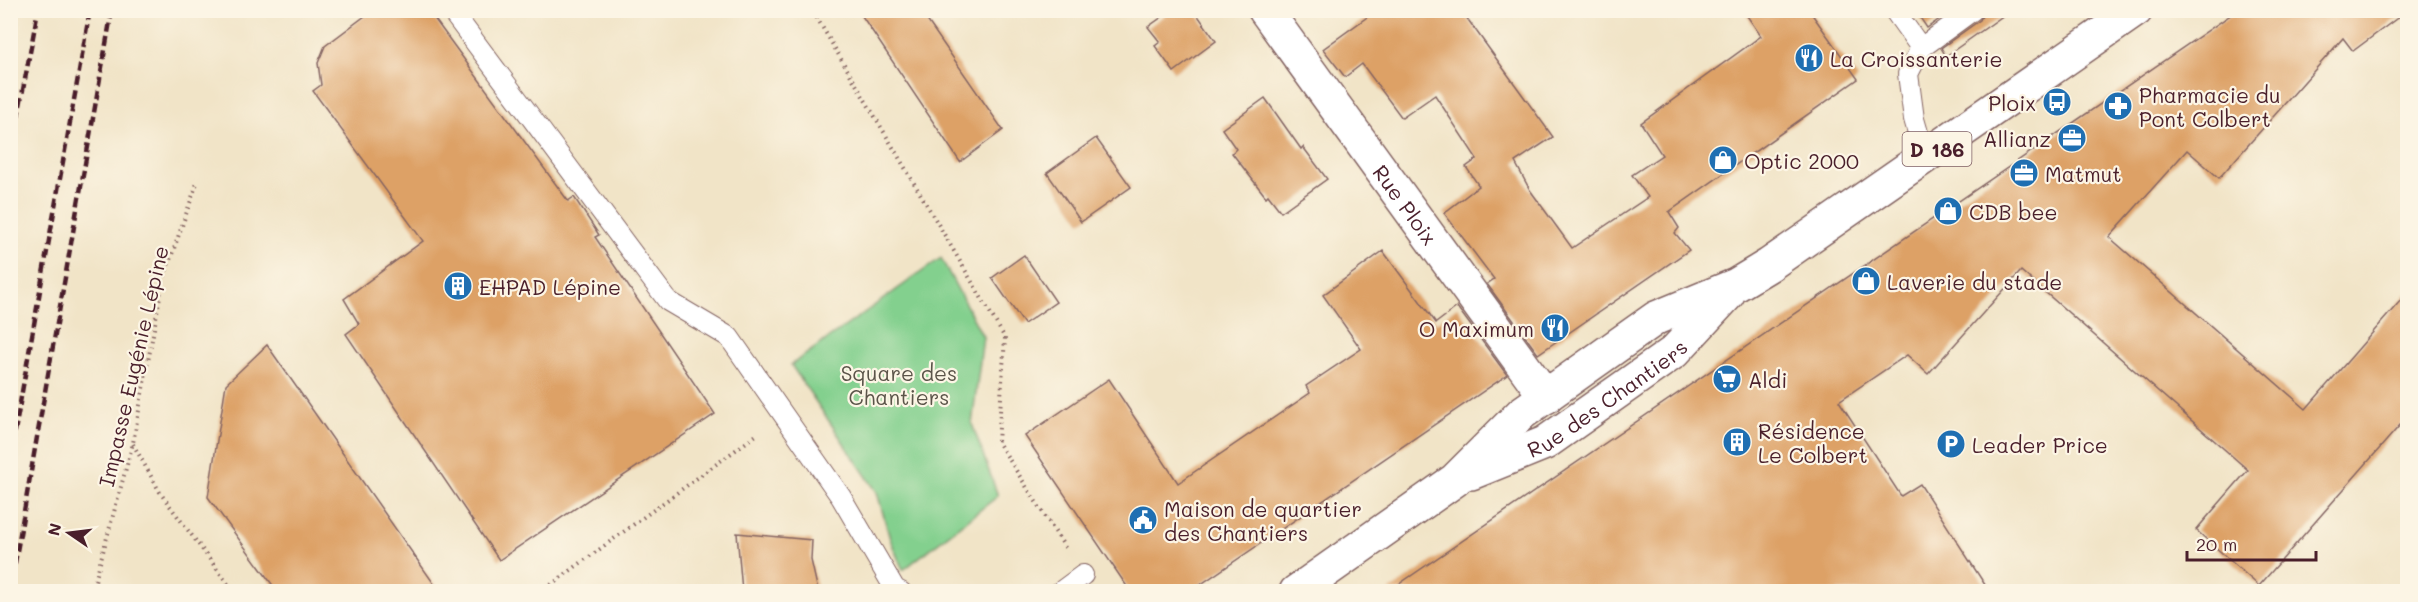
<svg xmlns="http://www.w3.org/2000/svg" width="2418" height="602" font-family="Mali,sans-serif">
	<rect width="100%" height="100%" fill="#fcf5e5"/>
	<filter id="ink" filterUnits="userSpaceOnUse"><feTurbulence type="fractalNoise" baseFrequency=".0167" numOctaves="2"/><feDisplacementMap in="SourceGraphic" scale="12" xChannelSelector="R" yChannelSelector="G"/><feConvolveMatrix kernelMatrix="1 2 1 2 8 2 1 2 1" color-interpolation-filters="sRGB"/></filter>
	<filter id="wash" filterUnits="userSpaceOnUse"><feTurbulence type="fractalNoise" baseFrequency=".008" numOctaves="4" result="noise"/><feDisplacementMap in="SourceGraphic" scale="24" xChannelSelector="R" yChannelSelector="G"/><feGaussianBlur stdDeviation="1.35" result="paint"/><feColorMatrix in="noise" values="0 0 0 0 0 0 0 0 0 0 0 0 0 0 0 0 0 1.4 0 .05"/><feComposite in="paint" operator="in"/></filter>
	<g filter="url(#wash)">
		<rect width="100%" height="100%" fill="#f1e4c7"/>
		<path fill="#83d08e" stroke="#66785c" stroke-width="1.5" d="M941,258L983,337L972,424L998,496L903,570L890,539L877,492L791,365Z"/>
		<g id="blocks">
			<g fill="#dda166">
				<path d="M373,10H428L568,201L574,197L599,235L595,237L715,414L499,560L346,334L359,324L344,299L423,241L313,91L321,85L318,63L325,46Z"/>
				<path d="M858,10H920L1003,130L960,162Z"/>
				<path d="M1172,10H1194L1216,41L1174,72L1155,46L1160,42L1148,27Z"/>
				<path d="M1377,10H1461L1553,137L1515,162L1530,190L1572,248L1648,197L1632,175L1662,155L1641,123L1761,36L1743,10H1809L1858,79L1669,212L1679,228L1675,233L1689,250L1538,354L1487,284L1494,279L1444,213L1479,186L1466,167L1477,159L1435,95L1402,118L1362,64L1345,77L1323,49Z"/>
				<path d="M1915,10H1952L1927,28Z"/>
				<path d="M1985,10H2011L1946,56L1941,48L1980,20Z"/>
				<path d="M2238,10H2408L2353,51L2343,38L2219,178L2187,150L2109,237L2306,409L2408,292V416L2259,586L2196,530L2248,470L2021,271L1928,374L1907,355L1839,401L1901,496L1920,484L1989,591H1389Z"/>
				<path d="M1265,98L1301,149L1303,147L1327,179L1281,212L1268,195L1266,197L1232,153L1236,149L1222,129Z"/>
				<path d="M1096,138L1131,187L1081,222L1047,173Z"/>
				<path d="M1383,251L1436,323L1457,307L1507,375L1191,591H1130L1025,436L1109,379L1178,483L1310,393L1306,386L1361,349L1323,295Z"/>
				<path d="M1024,255L1056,302L1024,324L992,278Z"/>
				<path d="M267,345L439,591H277L208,497L226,384Z"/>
				<path d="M737,533L812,540L811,560L818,591H742Z"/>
			</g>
		</g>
	</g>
	<g filter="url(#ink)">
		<use href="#blocks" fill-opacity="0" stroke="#846462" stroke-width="1.5"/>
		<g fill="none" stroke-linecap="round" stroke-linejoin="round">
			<g stroke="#846462" stroke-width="22">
				<g id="service">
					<path d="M451,10L668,301L729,337L841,497L895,589L901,592"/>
					<path d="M1894,10L1921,48"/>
					<path d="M1925,157L1914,119L1908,74L1921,48L1973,10"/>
					<path d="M1060,592L1083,575"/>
				</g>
			</g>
			<g stroke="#846462" stroke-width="36">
				<g id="minor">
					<path id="s1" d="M1265,10L1546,397"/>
				</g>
			</g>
			<g stroke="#846462" stroke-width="36">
				<g id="primary">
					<path id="s2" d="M1471,473L1545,443L1674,352L1728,294"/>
					<path d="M1296,592L1455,480L1522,413L1656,318L1736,285L1769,265L2136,10"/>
				</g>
			</g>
			<g stroke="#846462" stroke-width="4" stroke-dasharray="1.5 4.5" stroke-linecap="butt">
				<path d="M827,10L817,18L1005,338L998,442L1066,549"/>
				<path d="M133,444L161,494L234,592"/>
				<path d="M92,592L133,443L163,280L197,183"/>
				<path d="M541,592L759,433"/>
			</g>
			<use href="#service" stroke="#fff" stroke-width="20"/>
			<use href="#minor" stroke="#fff" stroke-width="33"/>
			<use href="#primary" stroke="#fff" stroke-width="33"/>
			<g stroke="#4a1f2b" stroke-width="4.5" stroke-dasharray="9 4.5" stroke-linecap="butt">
				<path d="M10,22L12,10"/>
				<path d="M10,159L38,10"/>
				<path d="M10,459L90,10"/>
				<path d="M10,591L112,10"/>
			</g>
		</g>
	</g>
	<defs>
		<g id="restaurant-disc" transform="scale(1.5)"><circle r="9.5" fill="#1f6fb2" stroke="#fcf5e5"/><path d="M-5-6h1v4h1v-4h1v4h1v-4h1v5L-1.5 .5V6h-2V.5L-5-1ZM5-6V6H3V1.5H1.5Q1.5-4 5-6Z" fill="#fff"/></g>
		<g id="bus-disc" transform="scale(1.5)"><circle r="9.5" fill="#1f6fb2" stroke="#fcf5e5"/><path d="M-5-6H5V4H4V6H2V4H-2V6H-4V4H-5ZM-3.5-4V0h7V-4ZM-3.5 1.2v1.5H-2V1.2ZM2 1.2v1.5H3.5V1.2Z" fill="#fff"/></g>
		<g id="pharmacy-disc" transform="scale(1.5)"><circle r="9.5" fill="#1f6fb2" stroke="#fcf5e5"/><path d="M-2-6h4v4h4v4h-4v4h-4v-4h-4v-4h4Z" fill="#fff"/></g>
		<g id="office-disc" transform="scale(1.5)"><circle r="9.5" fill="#1f6fb2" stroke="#fcf5e5"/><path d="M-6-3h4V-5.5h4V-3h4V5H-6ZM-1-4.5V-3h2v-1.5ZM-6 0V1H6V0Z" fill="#fff"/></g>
		<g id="shop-disc" transform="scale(1.5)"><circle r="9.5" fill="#1f6fb2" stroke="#fcf5e5"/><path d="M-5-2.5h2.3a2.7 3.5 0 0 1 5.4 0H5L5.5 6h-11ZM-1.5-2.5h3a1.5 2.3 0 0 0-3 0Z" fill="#fff"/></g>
		<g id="building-disc" transform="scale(1.5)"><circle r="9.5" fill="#1f6fb2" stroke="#fcf5e5"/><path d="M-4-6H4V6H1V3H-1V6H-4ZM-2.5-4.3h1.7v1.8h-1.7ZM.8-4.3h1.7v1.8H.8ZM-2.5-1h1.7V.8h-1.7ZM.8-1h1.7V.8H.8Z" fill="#fff"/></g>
		<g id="supermarket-disc" transform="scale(1.5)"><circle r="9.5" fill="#1f6fb2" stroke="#fcf5e5"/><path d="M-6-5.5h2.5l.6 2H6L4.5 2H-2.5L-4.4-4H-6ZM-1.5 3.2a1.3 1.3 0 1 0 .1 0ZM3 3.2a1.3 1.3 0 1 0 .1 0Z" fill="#fff"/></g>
		<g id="parking-disc" transform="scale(1.5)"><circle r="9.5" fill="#1f6fb2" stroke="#fcf5e5"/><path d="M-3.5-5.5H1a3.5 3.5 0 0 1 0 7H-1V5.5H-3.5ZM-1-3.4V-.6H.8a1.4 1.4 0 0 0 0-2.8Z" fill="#fff"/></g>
		<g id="civic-disc" transform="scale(1.5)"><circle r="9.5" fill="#1f6fb2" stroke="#fcf5e5"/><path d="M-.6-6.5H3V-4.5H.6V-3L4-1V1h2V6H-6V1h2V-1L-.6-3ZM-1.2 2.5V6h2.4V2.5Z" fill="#fff"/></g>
	</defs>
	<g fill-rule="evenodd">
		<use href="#restaurant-disc" x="1809" y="58"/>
		<use href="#bus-disc" x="2057" y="102"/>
		<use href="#pharmacy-disc" x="2118" y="106"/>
		<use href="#office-disc" x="2072" y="138"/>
		<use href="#shop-disc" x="1723" y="160"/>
		<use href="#office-disc" x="2024" y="173"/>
		<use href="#shop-disc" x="1948" y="211"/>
		<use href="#shop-disc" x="1866" y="281"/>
		<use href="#building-disc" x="458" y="286"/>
		<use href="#restaurant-disc" x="1555" y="328"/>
		<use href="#supermarket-disc" x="1727" y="379"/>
		<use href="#building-disc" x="1737" y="442"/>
		<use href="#parking-disc" x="1951" y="444"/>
		<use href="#civic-disc" x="1143" y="520"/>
	</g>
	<g text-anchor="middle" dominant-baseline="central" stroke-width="4.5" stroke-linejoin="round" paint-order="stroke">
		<rect fill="#fcf5e5" stroke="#7f5f63" stroke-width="1.5" x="1902.5" y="132" width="69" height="34" rx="4.5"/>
		<g font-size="20" font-weight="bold" fill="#4a1f2b">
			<text x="1937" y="149">D 186</text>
		</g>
		<g font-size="21" fill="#4a1f2b" stroke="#fcf5e5" text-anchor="start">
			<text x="1830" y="58">La Croissanterie</text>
			<text x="2139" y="94">Pharmacie du<tspan x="2139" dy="24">Pont Colbert</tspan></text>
			<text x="2036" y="102" text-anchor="end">Ploix</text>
			<text x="2051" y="138" text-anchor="end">Allianz</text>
			<text x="1744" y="160">Optic 2000</text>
			<text x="2045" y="173">Matmut</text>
			<text x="1969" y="211">CDB bee</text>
			<text x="1887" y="281">Laverie du stade</text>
			<text x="479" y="286">EHPAD Lépine</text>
			<text x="1534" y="328" text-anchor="end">O Maximum</text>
			<text x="1748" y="379">Aldi</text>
			<text x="1758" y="430">Résidence<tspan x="1758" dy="24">Le Colbert</tspan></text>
			<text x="1972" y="444">Leader Price</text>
			<text x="1164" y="508">Maison de quartier<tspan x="1164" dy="24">des Chantiers</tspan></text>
		</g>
		<g font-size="21" fill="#4a1f2b" stroke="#fcf5e5">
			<text stroke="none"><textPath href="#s1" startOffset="240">Rue Ploix</textPath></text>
			<text transform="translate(133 366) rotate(-77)">Impasse Eugénie Lépine</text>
			<text stroke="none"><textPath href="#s2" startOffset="156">Rue des Chantiers</textPath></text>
		</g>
		<g font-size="21" fill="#5b5449" stroke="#fcf5e5">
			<text x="899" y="372">Square des<tspan x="899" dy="24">Chantiers</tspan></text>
		</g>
	</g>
	<rect width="2418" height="602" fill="none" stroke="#fcf5e5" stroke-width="36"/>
	<g transform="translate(69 533) rotate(284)" stroke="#fcf5e5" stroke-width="4.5" paint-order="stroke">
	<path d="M0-4.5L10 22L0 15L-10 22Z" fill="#4a1f2b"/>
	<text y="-9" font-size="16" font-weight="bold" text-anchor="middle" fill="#4a1f2b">N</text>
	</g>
	<path d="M2187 551v9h129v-9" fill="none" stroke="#4a1f2b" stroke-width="3"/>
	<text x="2196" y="551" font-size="18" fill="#4a1f2b" stroke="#fcf5e5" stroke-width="4.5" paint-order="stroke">20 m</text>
</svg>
